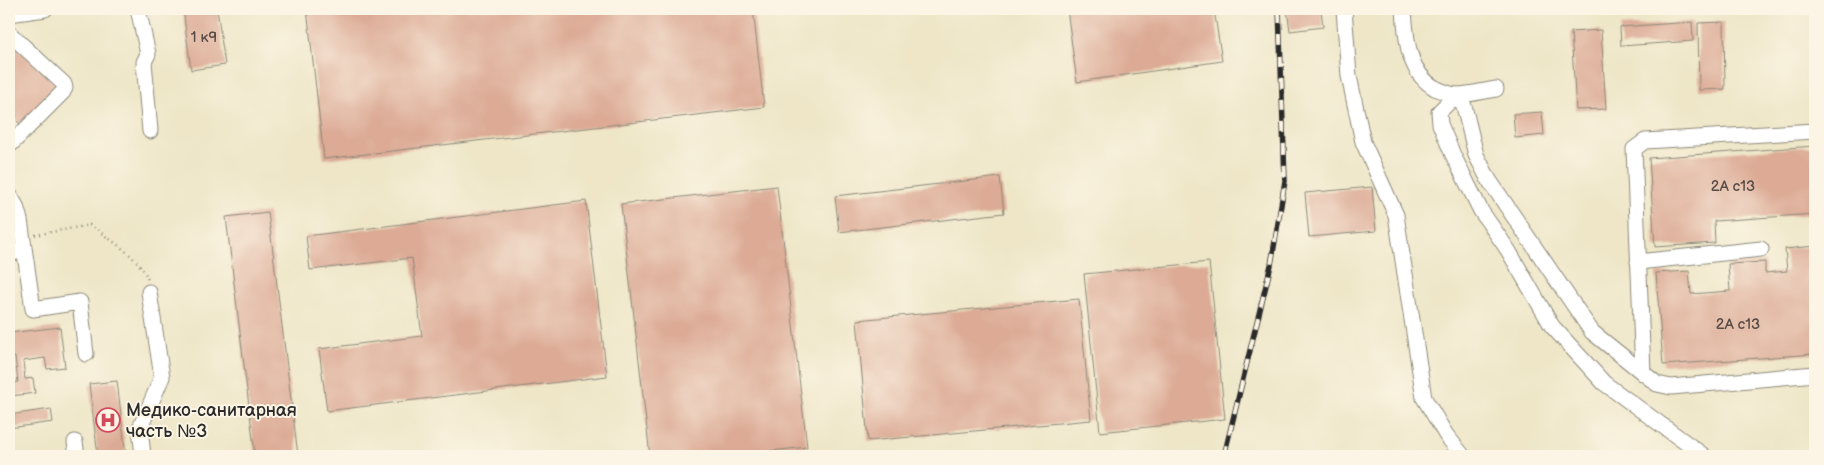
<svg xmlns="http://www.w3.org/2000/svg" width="1824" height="465" font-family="'Balsamiq Sans',sans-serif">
	<rect width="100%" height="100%" fill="#fcf5e5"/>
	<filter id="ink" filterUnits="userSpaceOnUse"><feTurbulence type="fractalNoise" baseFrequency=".02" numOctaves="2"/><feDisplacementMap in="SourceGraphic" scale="10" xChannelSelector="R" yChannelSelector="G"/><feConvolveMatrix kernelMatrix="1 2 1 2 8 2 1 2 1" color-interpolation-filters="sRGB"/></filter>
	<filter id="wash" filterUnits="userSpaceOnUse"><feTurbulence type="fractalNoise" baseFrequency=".0096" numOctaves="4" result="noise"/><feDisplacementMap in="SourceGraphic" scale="20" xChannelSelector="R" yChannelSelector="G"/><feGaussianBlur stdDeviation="1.12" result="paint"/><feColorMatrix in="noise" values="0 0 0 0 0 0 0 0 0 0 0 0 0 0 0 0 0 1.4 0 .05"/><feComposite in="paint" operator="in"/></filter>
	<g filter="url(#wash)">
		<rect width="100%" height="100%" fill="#eee6c7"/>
		<g id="blocks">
			<g fill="#dcaa95">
				<path d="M183,9H217L225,65L191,70Z"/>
				<path d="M307,9H753L764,107L324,159Z"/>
				<path d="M1067,9H1214L1222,61L1077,82Z"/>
				<path d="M1287,9H1321L1323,27L1290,31Z"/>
				<path d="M1692,22L1693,41L1621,46L1620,27Z"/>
				<path d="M1724,22L1725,89L1699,90L1698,23Z"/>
				<path d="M1601,30L1606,109L1576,110L1571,32Z"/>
				<path d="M9,39L60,89L23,127L9,113Z"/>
				<path d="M1542,112L1544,135L1515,138L1513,114Z"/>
				<path d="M1815,146V214L1714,221L1715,243L1655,247L1649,158Z"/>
				<path d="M1000,177L1004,213L839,232L835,196Z"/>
				<path d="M777,186L807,447L726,456H650L621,204Z"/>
				<path d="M1372,187L1376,231L1309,237L1305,193Z"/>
				<path d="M586,201L607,376L327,411L319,349L422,336L412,258L310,270L306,236Z"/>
				<path d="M268,212L298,456H255L226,217Z"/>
				<path d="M1815,246V354L1663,365L1656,273L1689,271L1691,294L1730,291L1728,264L1765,262V273L1787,271L1785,249Z"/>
				<path d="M1209,262L1225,419L1100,432L1084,274Z"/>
				<path d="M1079,299L1091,420L868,441L857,320Z"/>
				<path d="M60,327L65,367L47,369L45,358L23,361L25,379L33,378L35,393L11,396L10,383L18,382L15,357L9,358V333Z"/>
				<path d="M117,381L126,456H98L89,384Z"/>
				<path d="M51,409L53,422L9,428V415Z"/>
			</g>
		</g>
	</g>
	<g filter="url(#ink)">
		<use href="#blocks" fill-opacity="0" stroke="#8c8879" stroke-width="1"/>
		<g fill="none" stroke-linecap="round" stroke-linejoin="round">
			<g stroke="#8c8879" stroke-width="17">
				<g id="minor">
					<path d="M138,9L148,54L144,62L150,131"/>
					<path d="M1344,9L1349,76L1363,142L1396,215L1424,398L1446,435L1463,456"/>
					<path d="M1404,9C1406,37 1407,72 1435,88C1442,91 1450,95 1457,95C1470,95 1483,91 1496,89"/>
					<path d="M9,14L45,9"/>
					<path d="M9,33L64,84L65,88L63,92L9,146"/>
					<path d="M9,194L16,206L20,220L33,309L80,302L86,354"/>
					<path d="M9,253L24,251"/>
					<path d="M1638,262L1761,249"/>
					<path d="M1643,373L1634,149L1645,141L1815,131"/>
					<path d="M75,442L77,456"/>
					<path d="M143,456L140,428L162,377L149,292"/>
					<path d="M1704,456L1604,383L1552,326L1508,250L1481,211L1453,155L1440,124L1439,112L1456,95L1464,106L1476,155L1489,180L1592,332L1657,384L1671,387L1815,374"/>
				</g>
			</g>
			<path stroke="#8c8879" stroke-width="2.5" stroke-dasharray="1 4" stroke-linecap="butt" d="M35,235L90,225C109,239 141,258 148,280"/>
			<use href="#minor" stroke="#fff" stroke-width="15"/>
			<g stroke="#2b2b2b" stroke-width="5.5">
				<path id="rail" d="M1224,456L1271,265L1285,181L1279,9"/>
			</g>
			<use href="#rail" stroke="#fcf5e5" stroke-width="4" stroke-dasharray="11" stroke-linecap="butt"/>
		</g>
	</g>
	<defs>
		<g id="hospital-ring" transform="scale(1.25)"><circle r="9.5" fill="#fcf5e5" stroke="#d1495b" stroke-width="1.5"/><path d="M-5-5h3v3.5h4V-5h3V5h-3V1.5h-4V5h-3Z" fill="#d1495b"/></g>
	</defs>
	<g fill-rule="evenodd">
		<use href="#hospital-ring" x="108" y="420"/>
	</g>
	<g text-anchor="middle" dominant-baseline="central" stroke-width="4" stroke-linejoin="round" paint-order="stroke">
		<g font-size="15" fill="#574b46">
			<text x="204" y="37">1 к9</text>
			<text x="1733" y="186">2А с13</text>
			<text x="1738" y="324">2А с13</text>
		</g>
		<g font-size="18" fill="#2b2b2b" stroke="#fcf5e5" text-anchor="start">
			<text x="126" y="410">Медико-санитарная<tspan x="126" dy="21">часть №3</tspan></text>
		</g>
	</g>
	<rect width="1824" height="465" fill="none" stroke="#fcf5e5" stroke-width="30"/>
</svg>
